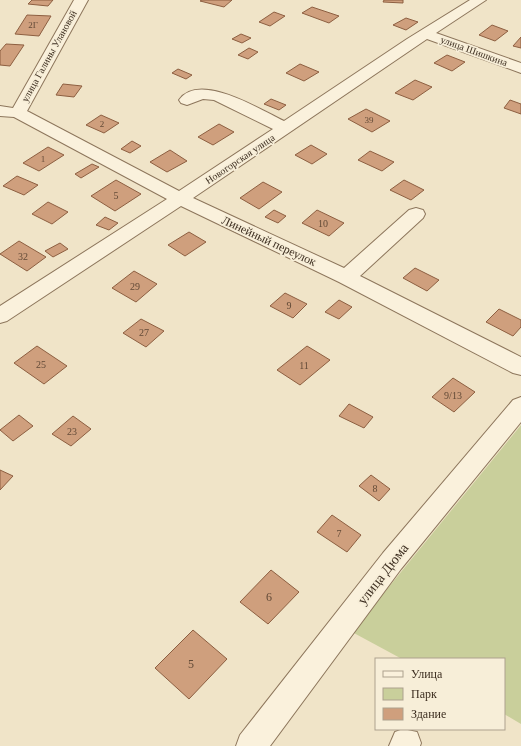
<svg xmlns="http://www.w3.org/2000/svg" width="521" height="746" font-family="Georgia,serif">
	<rect width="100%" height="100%" fill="#f0e4c8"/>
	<path fill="#c9cf9b" d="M521,425V724L504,714V659H402L352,632Z"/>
	<g fill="#cf9f7d" stroke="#8d5f41">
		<path d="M32,0H53L48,6L28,4Z"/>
		<path d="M202,0H232L224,7L200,1Z"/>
		<path d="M384,0H403V3L383,2Z"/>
		<path d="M312,7L339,16L329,23L302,13Z"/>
		<path d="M274,12L285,16L270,26L259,22Z"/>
		<path d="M27,15L51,16L39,36L15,34Z"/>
		<path d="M406,18L418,22L406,30L393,25Z"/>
		<path d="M492,25L508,31L495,41L479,35Z"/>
		<path d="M241,34L251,38L242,43L232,39Z"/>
		<path d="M521,37V48L513,46Z"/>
		<path d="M6,44L24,45L10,66L0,65V51Z"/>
		<path d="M249,48L258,52L248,59L238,55Z"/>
		<path d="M447,55L465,62L452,71L434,63Z"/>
		<path d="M300,64L319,72L304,81L286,73Z"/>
		<path d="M178,69L192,75L186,79L172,73Z"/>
		<path d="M415,80L432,87L413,100L395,93Z"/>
		<path d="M63,84L82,86L74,97L56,95Z"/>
		<path d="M271,99L286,105L279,110L264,104Z"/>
		<path d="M510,100L521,104V114L504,108Z"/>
		<path d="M366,109L390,121L372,132L348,119Z"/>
		<path d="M101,115L119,123L104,133L86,125Z"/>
		<path d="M219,124L234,132L213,145L198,137Z"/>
		<path d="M132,141L141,146L130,153L121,149Z"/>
		<path d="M311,145L327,154L312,164L295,155Z"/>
		<path d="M48,147L64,155L39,171L23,163Z"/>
		<path d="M170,150L187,161L167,172L150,162Z"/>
		<path d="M370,151L394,162L382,171L358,160Z"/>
		<path d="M92,164L99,167L81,178L75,174Z"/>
		<path d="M17,176L38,185L24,195L3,186Z"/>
		<path d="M116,180L141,194L115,211L91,196Z"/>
		<path d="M404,180L424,190L411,200L390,190Z"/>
		<path d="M263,182L282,192L259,209L240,198Z"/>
		<path d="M48,202L68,212L52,224L32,214Z"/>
		<path d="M274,210L286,216L278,223L265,217Z"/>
		<path d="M317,210L344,223L329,236L302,223Z"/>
		<path d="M105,217L118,223L109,230L96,225Z"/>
		<path d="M189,232L206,242L185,256L168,245Z"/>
		<path d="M19,241L46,257L27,271L0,254Z"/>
		<path d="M60,243L68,249L53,257L45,251Z"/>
		<path d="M415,268L439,280L427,291L403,278Z"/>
		<path d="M134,271L157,284L136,302L112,288Z"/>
		<path d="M285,293L307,304L293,318L270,306Z"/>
		<path d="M339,300L352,307L339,319L325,312Z"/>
		<path d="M499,309L521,320V327L513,336L486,322Z"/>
		<path d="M141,319L164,331L146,347L123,333Z"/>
		<path d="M37,346L67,366L44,384L14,363Z"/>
		<path d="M307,346L330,360L300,385L277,370Z"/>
		<path d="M453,378L475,392L454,412L432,397Z"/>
		<path d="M349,404L373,417L364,428L339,416Z"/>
		<path d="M19,415L33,426L13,441L0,430Z"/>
		<path d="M73,416L91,429L71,446L52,434Z"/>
		<path d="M0,470L13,476L0,490Z"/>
		<path d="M371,475L390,489L379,501L359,486Z"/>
		<path d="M332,515L361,535L347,552L317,532Z"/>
		<path d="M271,570L299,592L268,624L240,602Z"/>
		<path d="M193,630L227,659L189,699L155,668Z"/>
	</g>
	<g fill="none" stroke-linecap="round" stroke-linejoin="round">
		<g stroke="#8d765c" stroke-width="2">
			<g id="minor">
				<path d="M74,0H88L27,111L179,191L273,129L214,100L203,99L187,105L181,103L179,100C199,71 261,110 284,121L407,39L470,0H486L436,33L521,63V73L427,39L193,198L344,268L409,210L416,208L423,210L425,214L423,218L360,276L521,357V375L513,373L339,282L181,206L7,321L0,323V306L167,199L14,117L0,116V106L13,108Z"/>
				<path d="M521,397V422L401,569L270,746H236L240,735L383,553L513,400Z"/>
				<path d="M403,729L417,732L421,743L420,746H389L395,732Z"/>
			</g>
		</g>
		<use href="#minor" fill="#faf1dc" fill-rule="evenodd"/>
	</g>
	<g text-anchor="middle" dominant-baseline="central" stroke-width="3.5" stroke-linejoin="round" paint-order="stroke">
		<g font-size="9" fill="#624a37">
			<text x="33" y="25">2Г</text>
			<text x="369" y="120">39</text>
			<text x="102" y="124">2</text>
			<text x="43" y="159">1</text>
		</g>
		<g font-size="10" fill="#3d2e20" stroke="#f7eed8">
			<text transform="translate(474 51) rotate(20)">улица Шишкина</text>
			<text transform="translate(49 56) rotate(-61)">улица Галины Улановой</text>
			<text transform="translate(240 159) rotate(-34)">Новогорская улица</text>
		</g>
		<g font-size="10" fill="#624a37">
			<text x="116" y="195">5</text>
			<text x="323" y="223">10</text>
			<text x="23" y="256">32</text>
			<text x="135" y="286">29</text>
			<text x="289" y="305">9</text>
			<text x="144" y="332">27</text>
			<text x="41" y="364">25</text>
			<text x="304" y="365">11</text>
			<text x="453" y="395">9/13</text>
			<text x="72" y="431">23</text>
			<text x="375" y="488">8</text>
			<text x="339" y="533">7</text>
		</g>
		<g font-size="12" fill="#3d2e20" stroke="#f7eed8">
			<text transform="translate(269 241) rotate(25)">Линейный переулок</text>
		</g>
		<g font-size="12" fill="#624a37">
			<text x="269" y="597">6</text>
			<text x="191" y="664">5</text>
		</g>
		<g font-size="14" fill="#3d2e20" stroke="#f7eed8">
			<text transform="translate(383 574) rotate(-52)">улица Дюма</text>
		</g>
	</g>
	<rect x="375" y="658" width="130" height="72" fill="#f7eed8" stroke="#ada18e"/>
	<rect x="383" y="671" width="20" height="6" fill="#faf1dc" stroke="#ada18e"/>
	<text x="411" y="678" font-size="12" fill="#3d2e20">Улица</text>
	<rect x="383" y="688" width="20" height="12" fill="#c9cf9b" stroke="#ada18e"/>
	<text x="411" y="698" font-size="12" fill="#3d2e20">Парк</text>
	<rect x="383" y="708" width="20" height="12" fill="#cf9f7d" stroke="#ada18e"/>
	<text x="411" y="718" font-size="12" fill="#3d2e20">Здание</text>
</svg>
